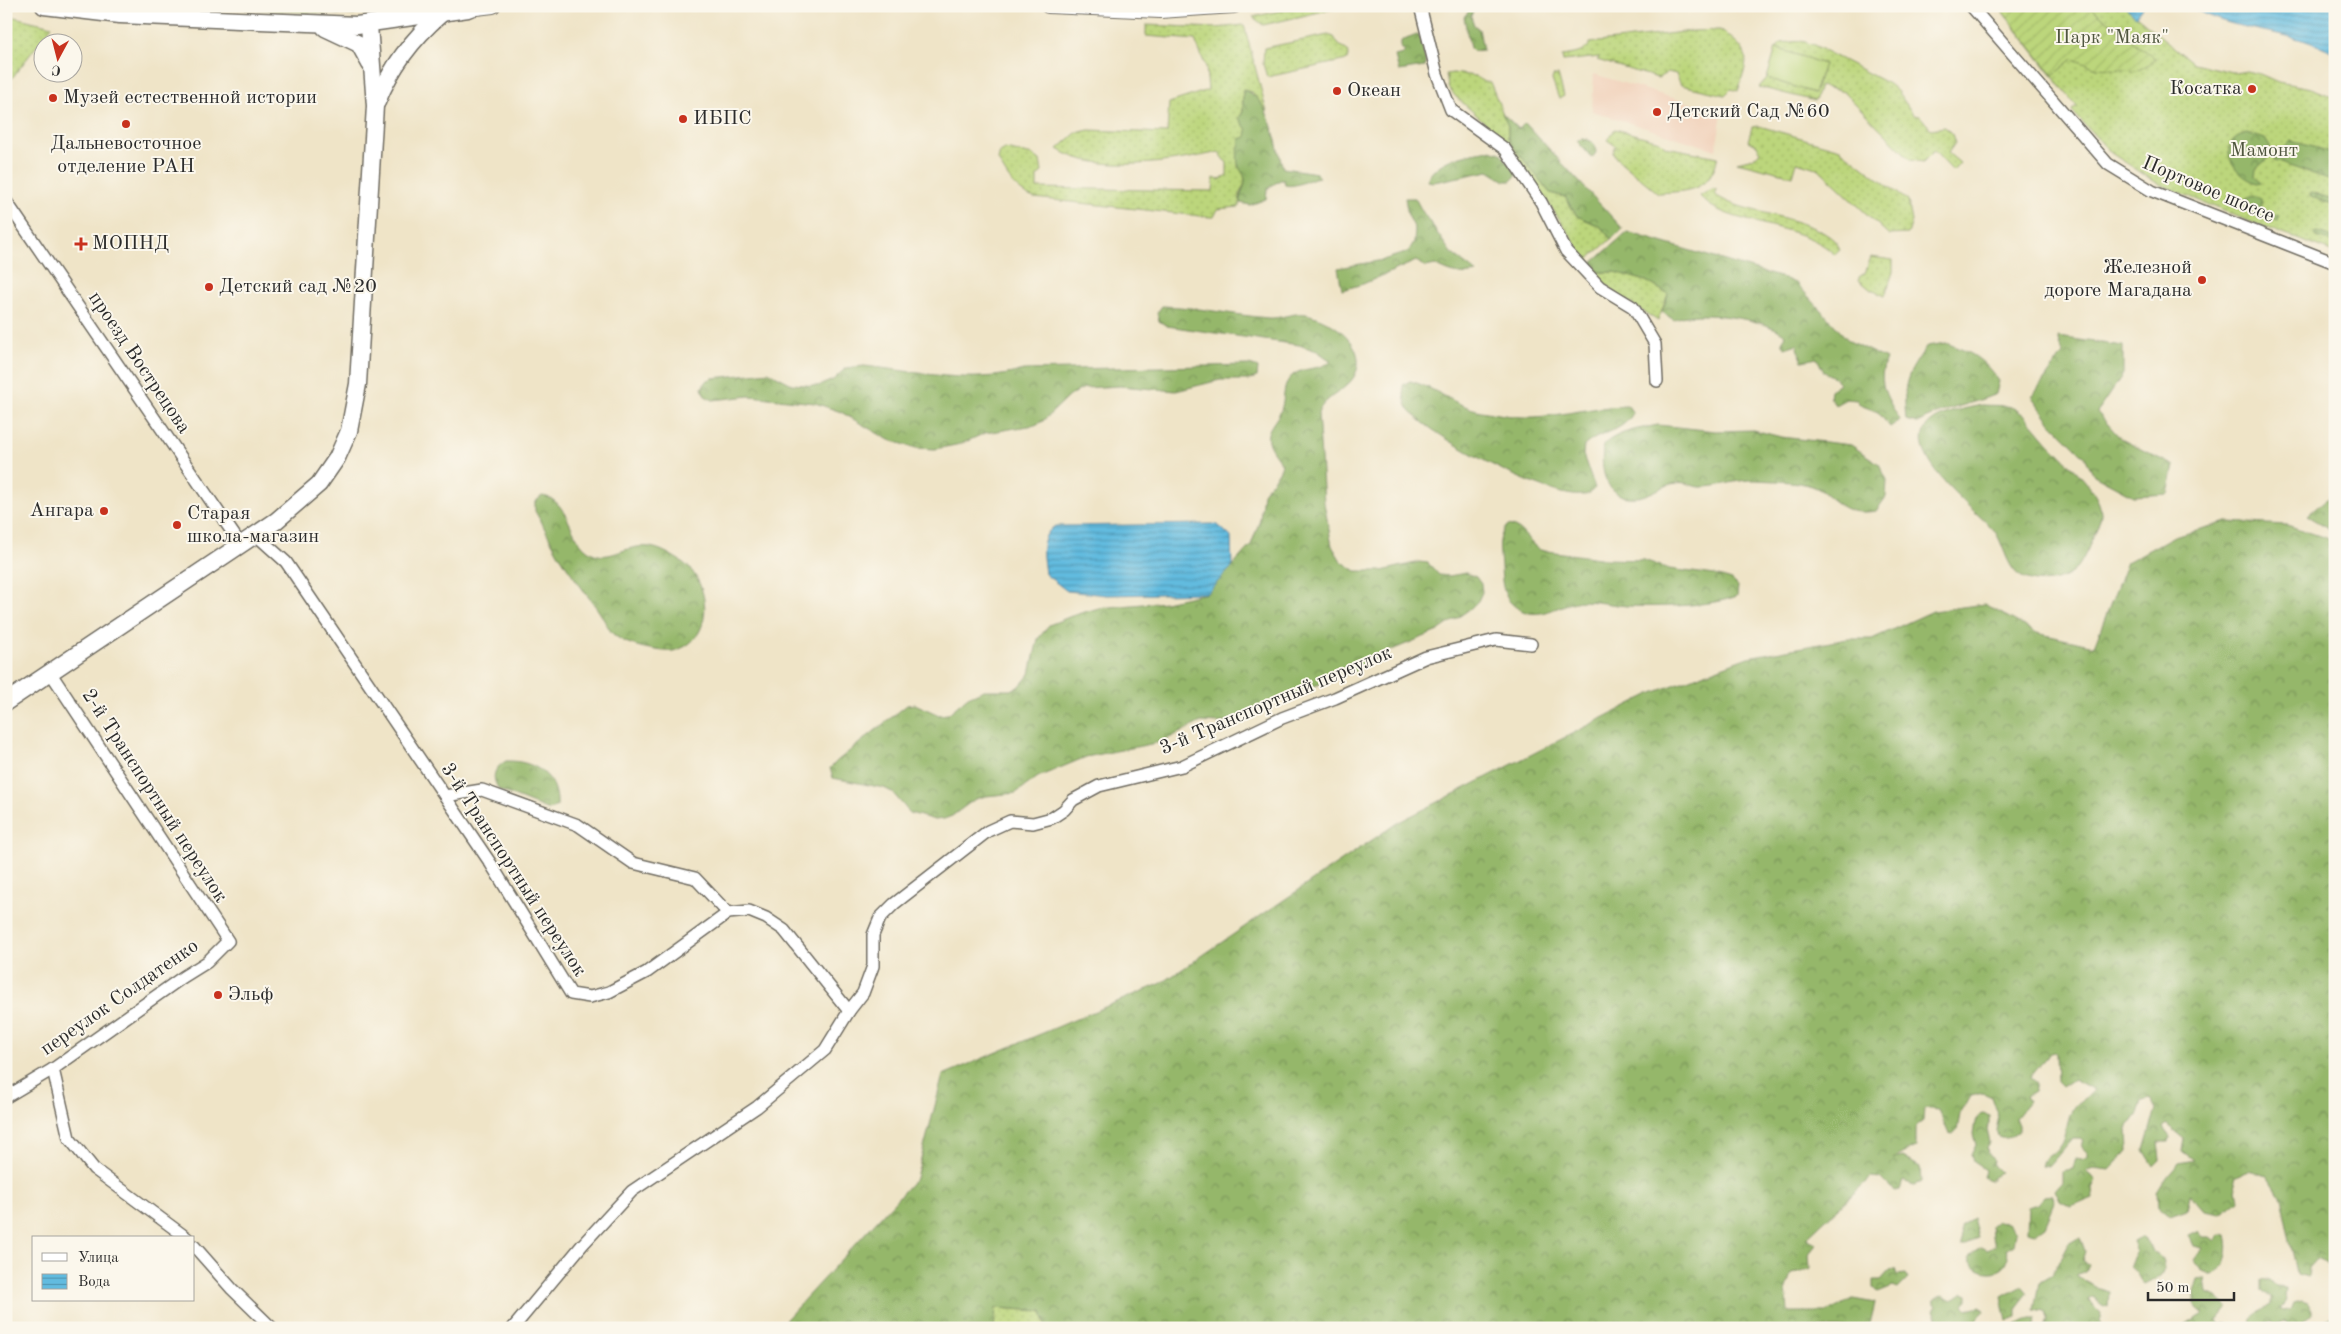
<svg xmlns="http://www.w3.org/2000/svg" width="2341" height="1334" font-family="'Old Standard TT',serif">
	<defs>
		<pattern id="grass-dots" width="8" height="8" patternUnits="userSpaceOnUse" patternTransform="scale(1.25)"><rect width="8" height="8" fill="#bcd67b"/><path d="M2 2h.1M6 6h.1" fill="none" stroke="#a2b86a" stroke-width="1.8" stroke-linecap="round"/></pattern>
		<pattern id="forest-crowns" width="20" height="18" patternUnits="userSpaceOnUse" patternTransform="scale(1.25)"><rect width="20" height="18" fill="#95b76b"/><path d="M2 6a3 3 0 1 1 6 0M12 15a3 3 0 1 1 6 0" fill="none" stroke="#7a9558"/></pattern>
		<pattern id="garden-furrows" width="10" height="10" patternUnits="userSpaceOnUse" patternTransform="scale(1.25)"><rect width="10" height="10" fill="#bcd67b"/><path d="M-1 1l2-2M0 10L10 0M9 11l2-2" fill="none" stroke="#a2b86a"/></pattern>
		<pattern id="water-rules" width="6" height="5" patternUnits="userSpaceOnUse" patternTransform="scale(1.25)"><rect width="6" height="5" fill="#62bbdf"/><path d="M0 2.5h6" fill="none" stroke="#5198b5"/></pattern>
	</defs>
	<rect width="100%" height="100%" fill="#fbf7ec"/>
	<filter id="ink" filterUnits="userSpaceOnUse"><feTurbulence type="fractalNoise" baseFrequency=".02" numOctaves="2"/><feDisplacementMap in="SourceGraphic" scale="10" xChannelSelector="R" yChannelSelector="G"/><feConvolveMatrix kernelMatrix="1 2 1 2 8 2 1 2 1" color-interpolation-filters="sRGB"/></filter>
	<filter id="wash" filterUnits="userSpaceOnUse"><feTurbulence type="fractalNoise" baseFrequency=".0096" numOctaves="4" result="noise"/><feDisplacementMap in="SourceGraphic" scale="20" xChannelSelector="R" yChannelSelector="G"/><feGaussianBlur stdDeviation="1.12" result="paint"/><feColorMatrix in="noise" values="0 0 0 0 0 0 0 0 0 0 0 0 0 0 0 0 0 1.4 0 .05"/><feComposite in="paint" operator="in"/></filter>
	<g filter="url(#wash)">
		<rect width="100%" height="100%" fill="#efe4c7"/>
		<path fill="#f2d4be" d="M1594,74L1722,113L1716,150L1592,111Z"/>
		<g fill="url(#grass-dots)" stroke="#748053">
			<path d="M198,6H342L356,7L355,15Z"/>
			<path d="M420,6L403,11L364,14L363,8Z"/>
			<path d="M1302,6H1346L1263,25L1253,17Z"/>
			<path d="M1998,6H2124L2193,63L2236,73L2246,71L2260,74L2278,82L2311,88L2335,97V253L2248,221L2157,183L2111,153L2072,111L2073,109L2077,107Z"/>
			<path d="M6,15L52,26L6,86Z"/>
			<path d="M1146,25L1216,28L1244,25L1267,112L1252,92L1243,90V112L1239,118L1248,130L1246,138L1241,139L1238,166L1244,174L1245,183L1240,193L1239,207L1218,209L1214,217H1210L1034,198C1016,192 1007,177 998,160L1000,152L1005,149L1033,155L1040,160L1042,172L1037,176V188L1213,191L1214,178L1219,180L1227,176V163L1219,152C1175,162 1097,175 1058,149L1076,133L1089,130L1167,133L1169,103L1208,90L1206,67L1195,40L1146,36Z"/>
			<path d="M1720,30C1751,51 1750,56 1738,91L1731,89L1725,95L1681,85L1676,74L1668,72L1658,78L1597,60L1600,57L1563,61L1562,56C1573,54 1585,54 1590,43L1692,31Z"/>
			<path d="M1328,35L1334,37L1338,44L1349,52L1347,60L1267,77L1263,64L1264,48Z"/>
			<path d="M1802,41L1814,45L1889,84L1897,91L1914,115L1920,116L1931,129L1945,127L1952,134L1955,143L1948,153L1960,163L1953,171L1934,151L1923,162L1911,160L1844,92L1820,86L1815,101L1759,87L1767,78L1814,93L1824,64L1776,48L1781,43Z"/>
			<path d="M1453,73L1475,76L1484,82H1490L1508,126V137L1513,146L1550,193L1565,197L1577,216L1600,226L1611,239L1587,260L1590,265H1594L1599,272H1615L1646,281L1668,294L1658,321L1624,299L1593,274L1570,235L1507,142L1455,96L1448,87L1446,74Z"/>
			<path d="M1558,75L1564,96L1559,99L1552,80L1553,76Z"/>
			<path d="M1759,126L1840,149L1908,201L1912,221L1908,234L1889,235L1819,169L1797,162L1793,176L1737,162L1753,158L1760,152L1757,145L1748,141L1752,127Z"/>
			<path d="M1615,129L1660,141L1666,147L1718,157C1709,192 1689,191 1658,193L1616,158L1613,152L1616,146L1607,140Z"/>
			<path d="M1712,189H1716L1715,195C1722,199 1729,203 1736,205C1760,214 1834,224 1840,250L1835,255C1803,221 1723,227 1700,196Z"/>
			<path d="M1871,257L1893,260V272L1885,296L1871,290L1859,280V277L1865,273Z"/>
			<path d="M996,1308L1042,1311L1046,1328H994Z"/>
		</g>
		<g fill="url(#forest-crowns)" stroke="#60714b">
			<path d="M1471,8H1474L1471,16L1474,25L1479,29L1483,50L1473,51L1470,48L1464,17Z"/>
			<path d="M1417,35L1420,37L1426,64L1424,67L1399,71L1395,56L1403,54L1405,51L1401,48V41Z"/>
			<path d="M1243,90C1270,96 1276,145 1283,168L1317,173L1319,177C1307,179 1297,188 1285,185L1284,180H1280L1267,189L1266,199L1250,205L1240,203C1239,193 1245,188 1245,181C1245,174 1241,172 1239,167C1235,158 1240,147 1240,139L1246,137L1247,130L1239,118L1243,112Z"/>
			<path d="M1502,113L1519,129L1525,123L1623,229L1611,239L1600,226L1577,216L1565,197L1550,193L1513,146L1508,137V126Z"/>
			<path d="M2247,133L2265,139L2270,147L2269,157L2256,169L2255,176L2261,182L2257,183C2233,176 2213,141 2247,133Z"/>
			<path d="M1582,139C1591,140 1595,142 1597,151L1592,158L1577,141Z"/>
			<path d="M2291,141L2335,153V181L2274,161L2278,149L2284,148Z"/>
			<path d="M1490,150L1501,153L1517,175L1511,181H1505L1489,171L1434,182L1427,181C1435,159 1469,153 1490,150Z"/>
			<path d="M2311,192L2335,200V205L2309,196V193Z"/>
			<path d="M2253,195L2261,199L2262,210L2279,216L2278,221L2241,207L2243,200Z"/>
			<path d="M1405,198H1415L1422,211L1451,253L1477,273C1460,277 1449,272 1435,265L1426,267L1416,261L1363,284L1342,290L1338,268L1383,260L1408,252L1414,242L1415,229L1408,215Z"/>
			<path d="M1627,232L1786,279L1797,284L1849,341L1886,359C1876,384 1888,399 1900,420L1890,427L1878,412L1860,405L1857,400L1846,399L1835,405L1830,397L1831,390L1839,383L1834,377L1824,372L1817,358L1802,361L1797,344L1785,348L1782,342L1786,336C1772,319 1693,308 1674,320L1662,312L1668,294L1646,281L1615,272H1599L1594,265H1590Z"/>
			<path d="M2318,232L2335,238V243L2317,237L2315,233Z"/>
			<path d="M1162,306C1198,307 1233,315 1268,318C1280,319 1294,312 1306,314C1329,319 1365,341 1357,370C1351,391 1325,394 1318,413L1324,503L1332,546L1341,561L1356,571H1382L1419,562L1428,563L1439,575L1449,576L1466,573L1476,577L1481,584L1482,592L1478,601L1470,609L1438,631L1389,651L1357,670L1267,704L1235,719L1219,723L1201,722L1161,742L1086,757L1038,777L1016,793L986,796L975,799L952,816L944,819L935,820L910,813L892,792L884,788L833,778L830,768L837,761L907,705L915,704L939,715L948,714L968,697L984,690H1010L1019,687L1030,674L1038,639L1049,625L1074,615L1099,608L1165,602L1207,593L1251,545L1260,520L1263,493L1279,472L1282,464C1278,458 1270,449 1268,441C1265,429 1277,421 1281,410C1285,399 1282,383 1293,375C1305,366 1320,371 1331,361L1317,351L1299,345L1167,326L1159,321L1157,313Z"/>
			<path d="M2058,337L2123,346V374L2097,412L2121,439L2174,466L2168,494L2133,496L2094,475L2085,457L2052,424L2032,397L2063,354Z"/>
			<path d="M1946,343C1974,354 1981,357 1999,381L1996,394C1970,405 1942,409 1917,423L1906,420C1903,382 1905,378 1927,346Z"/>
			<path d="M1250,365L1258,368L1257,377L1248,380H1220L1176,391L1120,386L1084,388L1069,396L1043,421L1035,425L985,433L961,444L935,449L916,448L889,440L841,412L815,403L750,396L713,400L705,396L702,388L706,381L713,378L769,372L792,384L818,386L833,380L846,368L864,366C916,371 973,386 1024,370Z"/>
			<path d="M1410,381C1435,387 1455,406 1481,411C1498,414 1519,418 1535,417C1566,415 1596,406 1628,406L1633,413C1623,433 1598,432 1584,446L1583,455L1595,488C1591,492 1589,495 1583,495C1548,500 1433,437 1410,411C1404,403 1404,394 1403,385Z"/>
			<path d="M1981,405C1991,406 2007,404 2015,409C2028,416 2037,430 2047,441C2062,458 2099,488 2101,512C2102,521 2085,556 2080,564C2068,582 2041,586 2022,577C2006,569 2004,542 1993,529C1976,511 1896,450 1931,422C1945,411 1965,409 1981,405Z"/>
			<path d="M1658,425L1715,431L1754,430L1781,437L1851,445L1879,464L1887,480L1886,497L1876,511C1854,514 1846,511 1828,496C1824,492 1818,488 1812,486C1798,481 1771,481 1756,480C1736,479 1718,488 1699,487C1691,486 1685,481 1677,483C1657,486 1645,502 1623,496C1602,490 1600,461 1604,444C1619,431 1639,429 1658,425Z"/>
			<path d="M2332,494H2335V532L2307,516Z"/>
			<path d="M542,496C570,499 568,541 592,553C615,564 632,534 667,553C676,558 689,565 694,574C712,600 709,643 673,651C666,652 657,650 650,649C638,647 621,642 612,633C607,627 603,617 598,610C588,596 577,582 567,567C555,550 546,530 535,511V502Z"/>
			<path d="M2227,522L2287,525L2335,541V1274L2328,1263L2317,1258L2309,1267L2308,1277L2297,1274L2281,1197L2268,1176L2248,1171L2234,1177L2238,1200L2221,1214L2205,1211L2190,1194L2187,1210L2170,1216L2158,1206L2157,1193L2167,1177L2179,1163L2194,1160L2182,1151L2184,1139L2166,1124L2163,1128L2170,1137L2169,1142H2158L2160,1160L2154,1166L2144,1150L2156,1109L2150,1099L2142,1101L2138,1114L2127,1129L2128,1151L2110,1170L2093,1168L2085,1171L2096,1180L2092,1188L2093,1198L2071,1207L2060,1201L2055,1190L2062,1182V1171L2073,1169L2076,1158L2083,1159L2088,1157V1152L2081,1146L2083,1141L2080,1139H2072L2048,1167L2042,1166C2046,1153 2054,1156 2060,1146C2068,1136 2066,1119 2073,1108C2078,1100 2088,1098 2094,1090L2074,1079L2062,1087L2057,1082L2056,1054L2054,1051L2050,1052C2045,1063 2034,1068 2030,1078L2036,1083L2034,1091L2026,1096L2029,1101L2015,1118L2018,1125V1132C2011,1137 2006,1140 1998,1137L1996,1130L1999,1117L1992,1097L1983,1093L1970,1096L1960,1114L1957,1131L1953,1135L1949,1134L1938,1110L1924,1108L1923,1121L1916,1126V1147L1893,1159L1903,1157L1920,1167L1921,1182L1914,1185L1903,1181L1900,1190L1894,1191L1881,1178L1871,1177L1806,1238L1816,1243L1809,1255L1810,1268L1802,1272L1791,1274L1786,1288L1788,1312H1828L1853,1299L1875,1303L1869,1328H1046L1042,1311L996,1308L994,1328H778L916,1178L943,1075L1162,983L1397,823L1650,694L1748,657L1847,639H1872L1933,611L1984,604L2037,633L2094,646L2127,562L2174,536Z"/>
			<path d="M1508,525C1526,529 1526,541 1540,550L1606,559L1644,560L1669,569L1715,575L1732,580L1738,586L1737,596C1710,607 1657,607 1627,606C1612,605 1597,601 1582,601C1563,602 1542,620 1523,611C1503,602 1502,587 1501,567C1500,551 1496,537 1508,525Z"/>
			<path d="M506,761C534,760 559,776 557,806L549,810L499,790C491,777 493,769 506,761Z"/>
			<path d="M1984,1114L1990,1116V1123L1987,1128L1990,1144L1987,1148L1988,1155L1994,1160L1993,1165L2000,1172L1989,1181L1983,1178L1985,1170L1973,1162L1971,1155L1976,1145L1973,1134L1975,1122L1980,1115Z"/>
			<path d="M2052,1195L2055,1202L2045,1226L2035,1233L2027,1231L2028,1207L2037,1204L2044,1196Z"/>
			<path d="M1973,1218L1978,1238L1966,1245H1961L1960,1226Z"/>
			<path d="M1997,1221L2007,1222L2015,1232L2013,1244L2006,1249C2017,1275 1976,1281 1969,1257L1981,1247L1988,1250L1996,1245L1992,1237L1991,1226Z"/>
			<path d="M2198,1231L2203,1237H2210L2215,1241L2219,1234L2226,1235C2230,1251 2227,1267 2212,1275L2202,1270L2194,1260L2203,1248L2194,1246L2189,1235Z"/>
			<path d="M2080,1237L2085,1251L2082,1261L2088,1264L2085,1271L2076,1275L2095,1287L2109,1291L2108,1307L2102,1305L2093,1297L2088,1300L2101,1313L2100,1321L2103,1328H2044L2047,1319L2045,1312L2035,1310L2040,1282L2052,1275L2068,1244Z"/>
			<path d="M2143,1237L2150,1244L2153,1252C2162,1256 2163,1261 2164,1270L2160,1276L2144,1284C2138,1279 2138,1272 2130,1267L2136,1252L2134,1242Z"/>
			<path d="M1895,1269L1897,1275L1905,1274L1908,1279L1898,1289L1893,1287L1878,1293L1873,1288V1280H1881L1890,1270Z"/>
			<path d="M2206,1278L2208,1294L2217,1298L2228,1308L2217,1321L2220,1326L2227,1324L2230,1328H2181L2204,1314L2195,1306V1292L2199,1279Z"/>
			<path d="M2270,1279L2275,1286L2285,1287L2284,1296L2286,1300L2280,1311L2291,1310L2294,1303L2302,1301L2308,1303L2311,1310V1316L2304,1322L2305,1328H2291L2286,1321L2276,1326L2271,1323L2266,1324V1328H2248L2250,1326L2251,1318L2261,1310L2271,1305V1298L2262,1290V1280Z"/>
			<path d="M2022,1286L2028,1293L2017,1307V1317L2007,1320L2002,1297Z"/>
			<path d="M1963,1292L1968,1294V1300L1964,1304L1967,1310L1981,1307L1984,1311L1975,1324L1967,1321L1953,1328H1932L1937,1317L1934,1310L1937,1306L1933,1301L1942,1295L1952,1300Z"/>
			<path d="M2335,1311V1328H2314Z"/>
			<path d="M2029,1318H2036L2034,1328H2009Z"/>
		</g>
		<path fill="url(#garden-furrows)" stroke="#748053" d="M1998,6H2089L2156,60L2137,71L2097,68L2073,59L2053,75Z"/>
		<path fill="#bcd67b" stroke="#748053" d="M1776,48L1824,64L1814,93L1767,78Z"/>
		<g fill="url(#water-rules)" stroke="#467385">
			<path d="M2124,6H2144L2136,16Z"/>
			<path d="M2190,6H2335V53C2293,29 2230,33 2190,6Z"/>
			<path d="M1212,524L1218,525L1231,537L1232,567L1207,593L1107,595L1067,591L1045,574C1043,555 1038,538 1055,526Z"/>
		</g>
	</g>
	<g filter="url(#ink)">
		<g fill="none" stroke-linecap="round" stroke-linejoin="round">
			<g stroke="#706c62" stroke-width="14">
				<g id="minor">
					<path d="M1420,6L1437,74L1451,110L1505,149L1541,202L1566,251L1600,287L1633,307L1655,344L1657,381"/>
					<path d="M1971,6L2108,164L2152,191L2335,263"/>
					<path d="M6,201L241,545"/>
					<path d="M256,535L286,562L491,864L571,994L590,997L609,992L647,972L728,913L749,911L766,918L784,930L849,1011L825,1050L757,1107L632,1191L583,1244L513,1328"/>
					<path d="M445,796L482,790L578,825L633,863L695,878L728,913"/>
					<path d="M849,1011L863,993L873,966V935L880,918L894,904L988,831L1010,821L1033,823L1052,818L1064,810L1073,800L1099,786L1182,766L1282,718L1335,698L1426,657L1496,640L1531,644"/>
					<path d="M53,1069L69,1138L94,1169L187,1238"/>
					<path d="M6,1097L53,1069L183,977L207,962L228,941L50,672"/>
					<path d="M194,1246L232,1289L272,1328"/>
				</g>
			</g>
			<g stroke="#706c62" stroke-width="16">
				<g id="tertiary">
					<path d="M1048,6L1160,11L1234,6"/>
					<path d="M468,9L493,6"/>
				</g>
			</g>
			<g stroke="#706c62" stroke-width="19">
				<g id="secondary">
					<path d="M44,6L120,15L357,25L468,9V6"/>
					<path d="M325,28L359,44L370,64"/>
					<path d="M377,102C391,67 412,39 441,14"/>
					<path d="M6,702L276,521L319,484L337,458L349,431L358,384L375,106L369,25"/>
				</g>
			</g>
			<use href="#minor" stroke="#fff" stroke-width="11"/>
			<use href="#tertiary" stroke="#fff" stroke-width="14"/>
			<use href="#secondary" stroke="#fff" stroke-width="16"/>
		</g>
	</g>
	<g fill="#c8321e" stroke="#fbf7ec" stroke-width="2">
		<circle cx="2252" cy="89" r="5"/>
		<circle cx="1337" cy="91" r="5"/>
		<circle cx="53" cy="98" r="5"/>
		<circle cx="1657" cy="112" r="5"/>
		<circle cx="683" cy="119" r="5"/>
		<circle cx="126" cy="124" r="5"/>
		<path d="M78.5 236.5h5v5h5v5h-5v5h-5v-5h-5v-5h5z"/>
		<circle cx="2202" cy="280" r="5"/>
		<circle cx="209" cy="287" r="5"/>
		<circle cx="104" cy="511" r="5"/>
		<circle cx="177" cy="525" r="5"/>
		<circle cx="218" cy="995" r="5"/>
	</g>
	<g text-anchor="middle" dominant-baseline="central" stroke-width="4" stroke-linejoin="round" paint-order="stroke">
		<g font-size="20" fill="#4f563f" stroke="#fbf7ec">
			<text x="2112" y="38">Парк "Маяк"</text>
			<text x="2264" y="151">Мамонт</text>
		</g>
		<g font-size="20" fill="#2b2b2b" stroke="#fbf7ec" text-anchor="start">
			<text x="2242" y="89" text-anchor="end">Косатка</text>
			<text x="1347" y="91">Океан</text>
			<text x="63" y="98">Музей естественной истории</text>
			<text x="1667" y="112">Детский Сад №60</text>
			<text x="693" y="119">ИБПС</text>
			<text x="126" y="144" text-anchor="middle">Дальневосточное<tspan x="126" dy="23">отделение РАН</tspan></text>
			<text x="92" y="244">МОПНД</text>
			<text x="2192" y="268" text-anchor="end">Железной<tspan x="2192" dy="23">дороге Магадана</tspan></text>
			<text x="219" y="287">Детский сад №20</text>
			<text x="94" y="511" text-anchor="end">Ангара</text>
			<text x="187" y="514">Старая<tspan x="187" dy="23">школа-магазин</tspan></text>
			<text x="228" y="995">Эльф</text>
		</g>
		<g font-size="20" fill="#2b2b2b" stroke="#fbf7ec">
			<text transform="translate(2208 190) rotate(23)">Портовое шоссе</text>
			<text transform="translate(139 363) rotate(56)">проезд Вострецова</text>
			<text transform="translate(1276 701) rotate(-23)">3-й Транспортный переулок</text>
			<text transform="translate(154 796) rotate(57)">2-й Транспортный переулок</text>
			<text transform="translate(513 870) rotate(57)">3-й Транспортный переулок</text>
			<text transform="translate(120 998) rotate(-35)">переулок Солдатенко</text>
		</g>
	</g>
	<rect width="2341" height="1334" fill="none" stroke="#fbf7ec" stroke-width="25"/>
	<rect x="32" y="1236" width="162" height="65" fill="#fbf7ec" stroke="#a8a59f"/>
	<rect x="42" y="1253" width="25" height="8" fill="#ffffff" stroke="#a8a59f"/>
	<text x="78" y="1262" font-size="15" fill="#2b2b2b">Улица</text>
	<rect x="42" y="1274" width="25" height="15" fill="url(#water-rules)" stroke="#a8a59f"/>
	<text x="78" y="1286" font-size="15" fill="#2b2b2b">Вода</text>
	<g transform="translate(58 58) rotate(187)"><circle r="24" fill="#fbf7ec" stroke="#a8a59f"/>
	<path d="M0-4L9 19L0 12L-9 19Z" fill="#c8321e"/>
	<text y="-8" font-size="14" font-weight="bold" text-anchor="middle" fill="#2b2b2b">С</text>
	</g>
	<path d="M2148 1292v8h86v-8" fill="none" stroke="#2b2b2b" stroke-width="2.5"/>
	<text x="2156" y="1292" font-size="15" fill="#2b2b2b" stroke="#fbf7ec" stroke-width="4" paint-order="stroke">50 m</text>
</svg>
